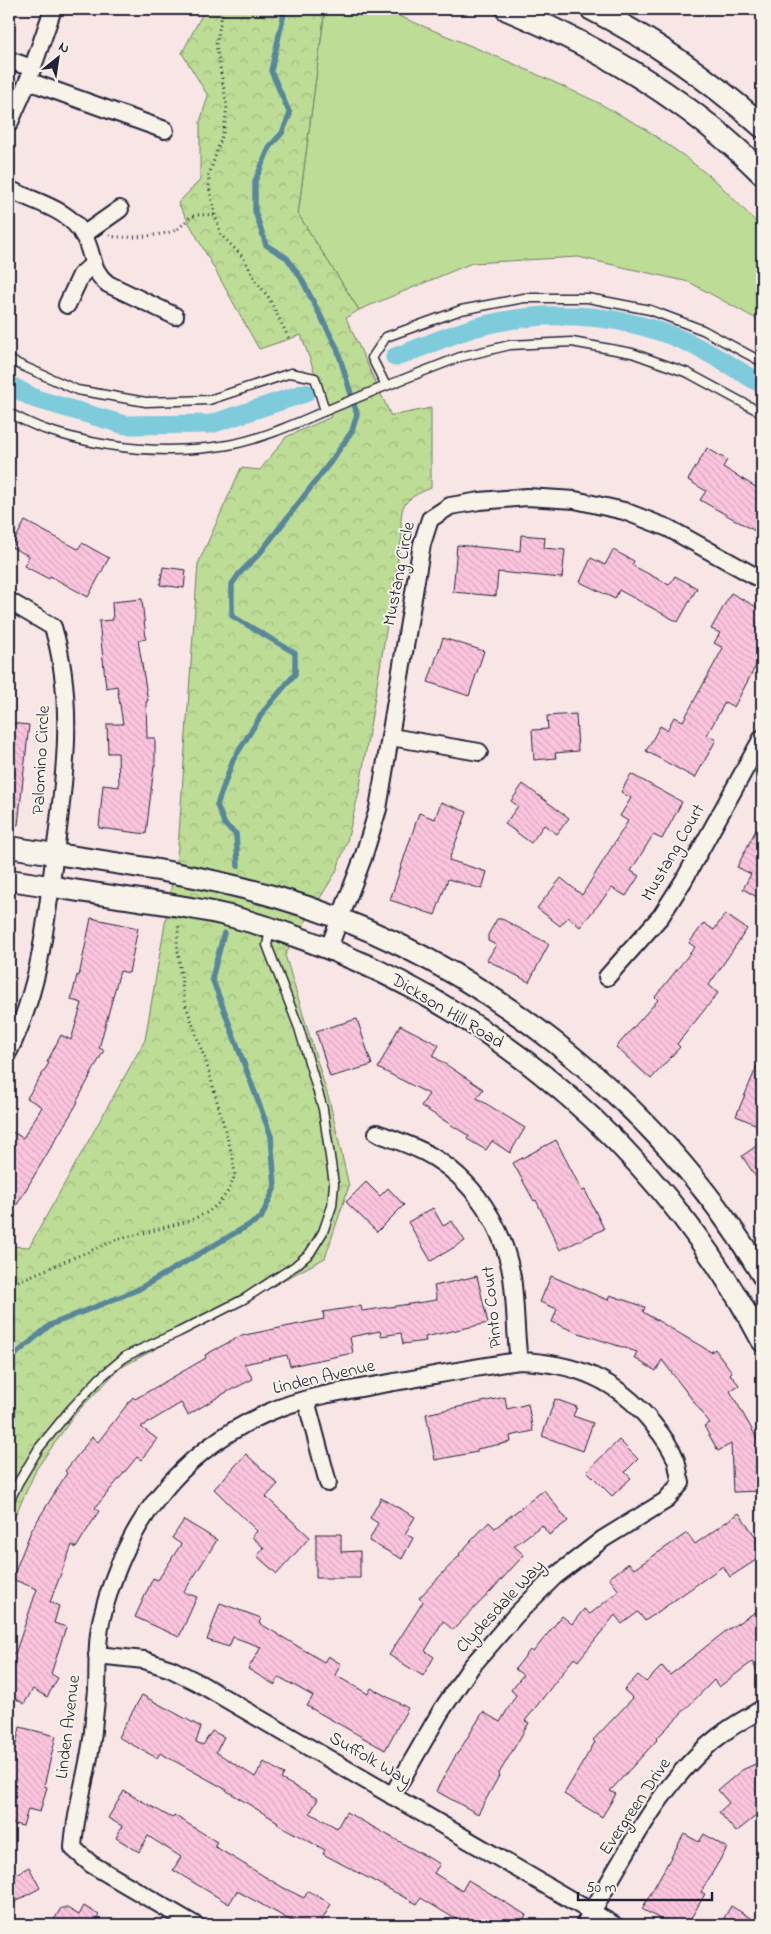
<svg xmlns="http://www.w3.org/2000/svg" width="771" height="1934" font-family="'Indie Flower',sans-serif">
	<defs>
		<pattern id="forest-crowns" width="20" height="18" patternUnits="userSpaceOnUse" patternTransform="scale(1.25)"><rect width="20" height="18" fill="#bddc95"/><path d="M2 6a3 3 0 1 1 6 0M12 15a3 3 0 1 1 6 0" fill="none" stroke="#a2bc81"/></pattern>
		<pattern id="building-back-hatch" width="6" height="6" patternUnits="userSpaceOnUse" patternTransform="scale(1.25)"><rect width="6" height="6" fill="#fcc5de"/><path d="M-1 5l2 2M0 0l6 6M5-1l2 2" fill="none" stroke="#d8a9bf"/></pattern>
	</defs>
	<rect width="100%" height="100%" fill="#f8e5e5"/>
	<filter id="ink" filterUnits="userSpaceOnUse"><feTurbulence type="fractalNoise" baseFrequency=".02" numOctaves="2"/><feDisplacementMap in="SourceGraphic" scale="10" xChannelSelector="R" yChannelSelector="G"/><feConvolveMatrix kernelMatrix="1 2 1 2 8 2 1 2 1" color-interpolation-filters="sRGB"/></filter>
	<g filter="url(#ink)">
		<path fill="#bddc95" stroke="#707f68" d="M325,9H382L512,63L595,101L642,127L684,156L718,183L762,228V322L689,282L578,257L472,263L359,310L298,214Z"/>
		<path fill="url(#forest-crowns)" stroke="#707f68" d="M205,9H325L298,214L359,310L346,318L391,416L431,408V488C402,500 399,505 402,536L359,792L347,841L336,872L285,955L330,1103L349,1186L325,1258L120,1368L76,1413L37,1468L9,1529V1246L29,1247L145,1040L178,848L198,564L241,468L260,470L286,437L331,417L301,335L259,349L178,203L200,180V122L208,96L182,53Z"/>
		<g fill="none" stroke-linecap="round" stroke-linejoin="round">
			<g stroke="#59879c" stroke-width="5.5">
				<path d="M238,866L236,834L225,825L217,805L233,760L263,712L295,674V653L232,616V584L239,574L260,553L332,460L352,431L357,414L337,348L301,278L287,258L266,245L255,211V181L270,146L282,133L290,114L271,71L285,9"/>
				<path d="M9,1360L50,1325L137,1290L261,1218L275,1187L271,1136L212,978L224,933"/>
			</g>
			<g stroke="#7ecbdc" stroke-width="19">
				<path d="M395,357C424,347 454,332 485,325C552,308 629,314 693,345C716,356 739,371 762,384"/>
				<path d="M9,385L36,399L125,425L211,424L305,393"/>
			</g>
		</g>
		<g fill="url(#building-back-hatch)" stroke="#22223b">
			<path d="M707,448L727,460L723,467L762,491V535L700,500L706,491L688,480Z"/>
			<path d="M25,521L78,549L82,543L109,558L88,597L50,576L49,579L24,566L29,556L11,547Z"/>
			<path d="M521,535L545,537L544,548L565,550L562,578L498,572L496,596L453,592L457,545L520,551Z"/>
			<path d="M613,550L634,561L632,565L669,585L675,576L697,588L678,622L619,590L615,599L580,582L591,558L605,565Z"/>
			<path d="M163,567L186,570L184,588L160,585Z"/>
			<path d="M731,593L762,610V654L734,707L725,702L707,735L716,740L695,778L646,751L660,726L667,730L674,717L683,721L723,648L714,643L720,633L711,629Z"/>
			<path d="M142,599L146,639L138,640L148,701L146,702L147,738H155V766H154L146,834L99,828L103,785L119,787L118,753H108L107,724H123L117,686L106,688L99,621L113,620L112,602Z"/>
			<path d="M443,638L484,651L469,696L428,682Z"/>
			<path d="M576,714L578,751L555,753L556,758L534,760L532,730L548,729L547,716Z"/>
			<path d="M9,723L29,725L18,825L9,824Z"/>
			<path d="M631,774L682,802L662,839L653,835L631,871L639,876L626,896L612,888L580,927L568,917L560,926L537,908L561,878L582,895L628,821L620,816L631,798L621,792Z"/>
			<path d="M523,784L569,818L557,834L544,825L531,843L505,824L518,806L511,801Z"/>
			<path d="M441,802L467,812L449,860L487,872L482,889L448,879L435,915L390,900L419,813L435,819Z"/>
			<path d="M762,818V900L743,889L751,874L737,867Z"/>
			<path d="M725,914L747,929L709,985L718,993L677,1044L680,1047L651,1079L616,1047L658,1000L655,997L695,947L689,943L704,923L714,930Z"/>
			<path d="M91,918L138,928L129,973L120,971L99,1048L104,1050L77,1101L78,1102L9,1218V1130L23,1138L42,1107L27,1098L49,1063L47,1062L61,1035L71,1040L82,1003L71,1000L77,975L79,976Z"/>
			<path d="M497,919H502L549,944L529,982L487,960L496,945L488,941V935Z"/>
			<path d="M357,1019L372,1065L330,1077L316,1031Z"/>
			<path d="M400,1025L439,1045L433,1056L483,1089L477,1098L525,1128L510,1153L492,1141L486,1150L467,1139L469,1136L421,1106L429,1094L378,1068Z"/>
			<path d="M762,1054V1127L736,1116Z"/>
			<path d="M556,1140L582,1191L585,1190L604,1229L560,1250L536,1200L534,1201L513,1163Z"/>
			<path d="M762,1142V1186L742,1156Z"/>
			<path d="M366,1182L380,1196L388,1188L404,1205L377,1232L346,1202Z"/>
			<path d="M433,1208L443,1226L452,1221L465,1241L431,1261L408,1222Z"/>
			<path d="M477,1276L488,1323L425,1337L426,1341L403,1344L401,1333L381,1336L380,1331L350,1337L353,1353L290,1366L287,1355L244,1364L253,1379L225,1393L188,1415L181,1403L141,1427L157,1439L141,1460L137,1457L95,1508L99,1511L76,1548L72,1545L50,1602L59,1606L54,1623L66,1627L51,1674L58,1678L47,1697L33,1689L24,1704L9,1694V1650L15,1654L37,1589L12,1579L31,1531L67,1473L65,1471L92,1437L98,1442L133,1397L135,1399L206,1358L205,1355L244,1334L245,1335L324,1319L323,1312L361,1306L362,1311L437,1300L434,1286Z"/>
			<path d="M551,1276L608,1300L610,1295L645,1307L643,1312L711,1352L715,1349L732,1372L730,1374L739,1385L730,1391L762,1447V1491L733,1492L731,1444L718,1451L704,1426L710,1423L662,1360L656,1371L634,1358L637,1352L576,1332L552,1322L557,1309L540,1302Z"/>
			<path d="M505,1397L507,1409L528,1404L533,1431L510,1436L511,1442L477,1449V1452L435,1460L426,1414Z"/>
			<path d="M555,1399L577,1407L573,1416L593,1423L583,1451L542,1436Z"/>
			<path d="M619,1440L638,1459L625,1472L631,1478L612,1496L587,1471Z"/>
			<path d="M246,1454L278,1484L266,1497L310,1537L277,1574L257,1556L264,1548L252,1537L257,1531L214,1489Z"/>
			<path d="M544,1490L568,1521L549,1535L542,1525L514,1546L524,1555L490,1592L453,1630L443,1621L425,1651L434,1657L423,1676L389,1655L423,1602L419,1598L460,1555L459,1554L470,1542L489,1522L495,1528Z"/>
			<path d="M381,1498L415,1517L405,1534L413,1538L402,1559L369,1541L378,1523L370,1518Z"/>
			<path d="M739,1513L762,1546V1556L730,1577L723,1566L645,1621L638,1612L622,1624L615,1615L578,1661L574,1658L525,1721L529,1723L498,1775L499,1776L478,1814L436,1791L457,1753H458L483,1712L500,1722L516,1695L511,1690L523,1675L515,1669L530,1650L533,1652L562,1616L572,1624L584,1609L590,1614L619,1591L609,1578L629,1563L634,1569L687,1533L695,1544Z"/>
			<path d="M184,1520L217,1540L184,1592L197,1597L179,1637L135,1617L153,1578L158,1580L181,1544L172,1538Z"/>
			<path d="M316,1534H341V1552L360,1551V1578H316Z"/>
			<path d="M220,1603L261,1618L259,1623L324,1662L328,1656L341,1664L335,1675L368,1694L371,1688L408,1708L385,1750L307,1706L313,1696L279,1677L275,1685L248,1669L261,1647L233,1637L229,1647L207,1640Z"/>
			<path d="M762,1608V1679L752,1662L719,1687L714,1680L656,1739L657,1740L610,1791L616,1794L602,1817L564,1794L595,1742L593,1740L633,1698L624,1690L638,1675L646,1682L662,1666L670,1675L727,1630Z"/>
			<path d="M142,1695L201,1727L196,1742L203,1745L212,1731L224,1737L216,1752L255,1777L264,1762L284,1774L281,1779L318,1799L310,1813L337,1828L346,1812L440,1864L434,1873L462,1891L468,1880L526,1915L520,1925H465L421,1898L417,1904L323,1854L325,1850L277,1824L278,1822L227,1791V1790L160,1753L157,1758L118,1737Z"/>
			<path d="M20,1727L56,1736L44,1786L47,1787L40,1812L28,1809L23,1826L9,1823V1747L15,1749Z"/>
			<path d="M762,1761V1811L736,1832L719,1812L729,1803L718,1790L742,1770Z"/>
			<path d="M124,1791L172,1818L174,1815L217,1842L214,1846L282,1887L304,1898L308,1891L331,1904L319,1925H299L237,1891L229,1904L173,1870L181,1857L148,1836L139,1852L116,1838L122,1826L108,1818Z"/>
			<path d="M684,1834L699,1842L704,1834L727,1848L701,1892L705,1894L687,1925H671L642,1909Z"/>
			<path d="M29,1867L40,1888L9,1905V1878Z"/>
			<path d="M84,1906L99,1915L94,1924L96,1925H51L61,1908H67L79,1915Z"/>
			<path d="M731,1906L762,1925H720Z"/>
		</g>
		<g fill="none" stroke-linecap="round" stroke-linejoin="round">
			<g stroke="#22223b" stroke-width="11">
				<g id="service">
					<path d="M9,360L77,390L146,402L209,400L291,373L315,378L325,411L386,386L372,358L386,337L461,310L524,298H588L650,310L703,330L762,362"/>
					<path d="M386,386L460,357L510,345L572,342L632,353L688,373L762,413"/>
					<path d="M9,413C21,419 34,426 47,430C105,449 168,455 228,445C262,439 294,424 325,411"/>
					<path d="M9,1502L18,1483L39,1448L70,1410L100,1378L126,1356L179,1332L244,1299L295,1266L310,1253L323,1232L332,1206L334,1184L323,1109L299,1028L267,945L270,930"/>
				</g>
			</g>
			<g stroke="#22223b" stroke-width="20">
				<g id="minor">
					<path d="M9,60L32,68"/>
					<path d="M28,81L165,130"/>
					<path d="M9,124L28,81L53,9"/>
					<path d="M9,189C34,202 70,209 84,236C94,255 90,270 108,284L175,316"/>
					<path d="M83,235L120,209"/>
					<path d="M67,305L81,275L93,264"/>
					<path d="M9,601L53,627C76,703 64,784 54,860C45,929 40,988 9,1051"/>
					<path d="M391,737L479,752"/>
					<path d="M328,950L363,858L378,809L422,544L430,519L450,506L480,501L527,497L575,500L624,511L668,528L762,580"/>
					<path d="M607,977L661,916L684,880L762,738"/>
					<path d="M377,1133C393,1139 411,1145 426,1153C474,1179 503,1225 512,1277C516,1304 515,1333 519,1361"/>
					<path d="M306,1400L328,1483"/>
					<path d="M97,1655L144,1660L171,1669L197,1682L614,1925"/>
					<path d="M195,1925L91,1864L73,1848C75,1808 89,1771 93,1731C94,1717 96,1703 97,1689C98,1665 96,1641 102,1617C125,1524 179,1452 267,1413C307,1395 352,1390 394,1382C436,1375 477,1367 519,1361C575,1363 617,1379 653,1424C662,1435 671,1447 676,1460C678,1467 679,1476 681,1483L665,1501L603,1539L554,1577L516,1615L471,1667L441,1711L392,1796"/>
					<path d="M584,1925C625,1858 660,1778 726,1731C737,1723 750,1716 762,1709"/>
				</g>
			</g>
			<g stroke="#22223b" stroke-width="24">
				<g id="tertiary">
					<path d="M9,847C98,861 188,871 276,897C473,954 657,1099 762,1275"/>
					<path d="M9,880C50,886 91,893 133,899C166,904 201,908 233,917C461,978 652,1133 762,1341"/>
				</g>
			</g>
			<g stroke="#22223b" stroke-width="26">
				<g id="secondary">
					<path d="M507,9C601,48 690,101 762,173"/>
					<path d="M592,9C653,40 710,80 762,126"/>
				</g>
			</g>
			<g stroke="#22223b" stroke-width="3" stroke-dasharray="1 4" stroke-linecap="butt">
				<path d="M223,9L216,45L227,106L224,130L209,175V186L215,215L221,235L243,257L256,281L269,298L290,341"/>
				<path d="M109,236C123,239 163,236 176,230C181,227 184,223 188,219C195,213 205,215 215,215"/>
				<path d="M9,1285L116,1240L189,1221L208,1212L219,1203L229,1190L235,1175L233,1158L207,1065L184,1000L177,943L179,924"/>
			</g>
			<use href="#service" stroke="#f7f3e8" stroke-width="8"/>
			<use href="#minor" stroke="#f7f3e8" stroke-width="16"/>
			<use href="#tertiary" stroke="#f7f3e8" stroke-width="20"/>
			<use href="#secondary" stroke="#f7f3e8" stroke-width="22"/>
		</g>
	</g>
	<g text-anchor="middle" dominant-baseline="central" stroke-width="4" stroke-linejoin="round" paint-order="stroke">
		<g font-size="18" fill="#22223b" stroke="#f7f3e8">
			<text transform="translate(400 574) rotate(-79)">Mustang Circle</text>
			<text transform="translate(42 760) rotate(-87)">Palomino Circle</text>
			<text transform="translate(674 853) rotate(-60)">Mustang Court</text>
			<text transform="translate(447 1012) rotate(31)">Dickson Hill Road</text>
			<text transform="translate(493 1307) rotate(-96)">Pinto Court</text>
			<text transform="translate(324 1378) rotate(-13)">Linden Avenue</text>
			<text transform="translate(501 1607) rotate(-47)">Clydesdale Way</text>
			<text transform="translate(69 1727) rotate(-83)">Linden Avenue</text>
			<text transform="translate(370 1760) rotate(30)">Suffolk Way</text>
			<text transform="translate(636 1807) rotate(-56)">Evergreen Drive</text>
		</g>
	</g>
	<rect width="771" height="1934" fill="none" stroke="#f7f3e8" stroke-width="30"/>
	<rect x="15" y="15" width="741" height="1904" fill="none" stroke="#22223b" stroke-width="2" filter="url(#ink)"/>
	<g transform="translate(58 58) rotate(30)" stroke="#f7f3e8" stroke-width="4" paint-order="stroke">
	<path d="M0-4L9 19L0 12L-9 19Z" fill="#22223b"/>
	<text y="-8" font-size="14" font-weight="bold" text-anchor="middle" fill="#22223b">N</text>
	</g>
	<path d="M578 1892v8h134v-8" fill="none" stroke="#22223b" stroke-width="2.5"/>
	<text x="586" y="1892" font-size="15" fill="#22223b" stroke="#f7f3e8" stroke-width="4" paint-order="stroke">50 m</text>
</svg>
